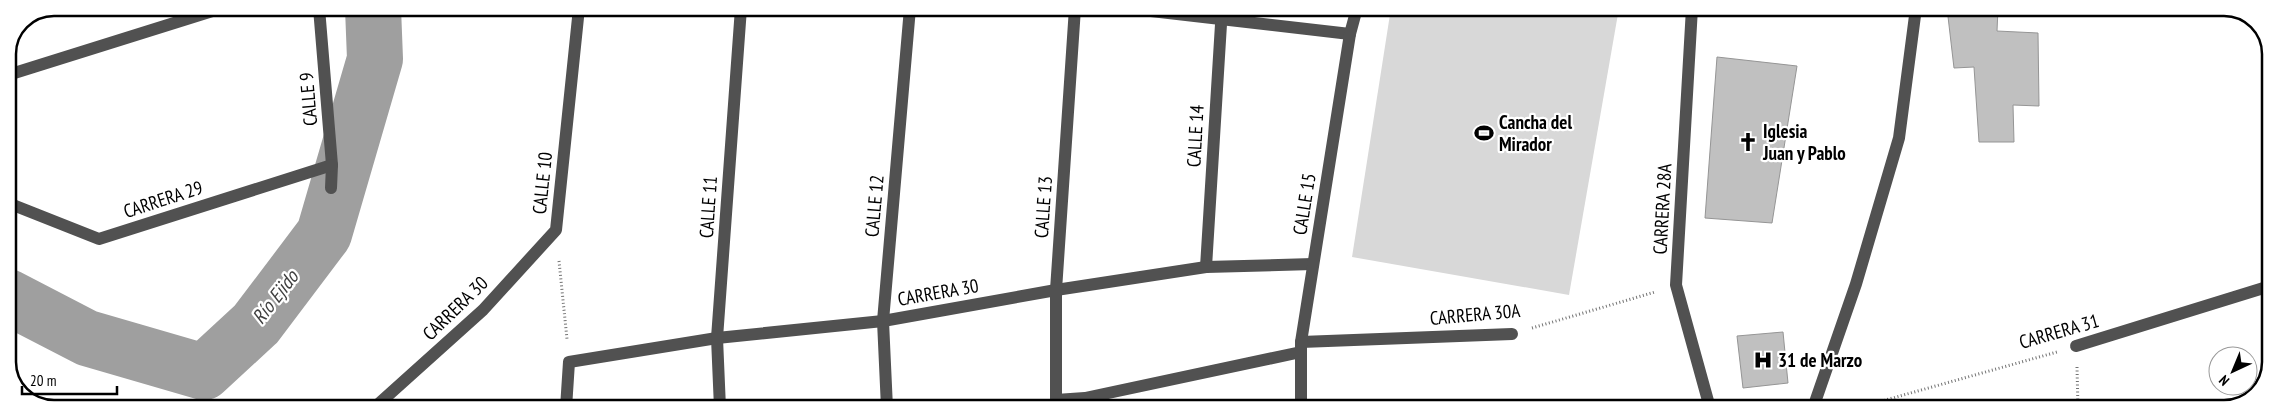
<svg xmlns="http://www.w3.org/2000/svg" width="2278" height="416" font-family="'PT Sans Narrow',sans-serif">
	<rect width="100%" height="100%" fill="#fff"/>
	<path fill="#d8d8d8" d="M1391,8H1619L1569,295L1352,257Z"/>
	<g fill="none" stroke-linecap="round" stroke-linejoin="round">
		<path stroke="#9f9f9f" stroke-width="56" d="M8,297L87,338L204,372L256,324L324,234L375,59L373,8"/>
	</g>
	<g fill="#c0c0c0" stroke="#959595">
		<path d="M1947,8H1998L1997,31L2038,33L2039,106L2013,105L2014,142H1979L1974,67L1954,68Z"/>
		<path d="M1717,57L1797,66L1772,223L1705,218Z"/>
		<path d="M1783,332L1788,383L1743,388L1737,336Z"/>
	</g>
	<g fill="none" stroke-linecap="round" stroke-linejoin="round">
		<g stroke="#737373" stroke-width="3" stroke-dasharray="1 2.5" stroke-linecap="butt">
			<path d="M559,261L567,339"/>
			<path d="M1532,328L1655,292"/>
			<path d="M2077,367L2078,408"/>
			<path d="M1857,408L2057,352"/>
		</g>
		<g stroke="#515151" stroke-width="12">
			<path d="M319,8L332,165L331,188"/>
			<path d="M1125,8L1350,34"/>
			<path d="M1692,8L1676,285L1710,408"/>
			<path d="M8,75L222,8"/>
			<path d="M8,203L99,239L332,165"/>
			<path d="M1206,267L1222,8"/>
			<path d="M1301,342L1512,334"/>
			<path d="M2076,346L2270,286"/>
			<path d="M1056,400L1085,398L1301,352"/>
			<path d="M374,408L483,310L556,230L579,8"/>
			<path d="M566,408L569,362L717,338L883,321L1056,290L1206,267L1313,264"/>
			<path d="M720,408L717,338L741,8"/>
			<path d="M887,408L883,321L910,8"/>
			<path d="M1056,408V290L1075,8"/>
			<path d="M1301,408V342L1350,34L1357,8"/>
			<path d="M1813,408L1856,284L1899,138L1916,8"/>
		</g>
	</g>
	<defs>
		<g id="stadium-bare" transform="scale(1.5)"><path d="M0-5a6.5 5 0 1 0 0 10a6.5 5 0 1 0 0-10ZM-3.5-1.8h7v3.6h-7Z" fill="#000" stroke="#fff" stroke-width="2.5" paint-order="stroke"/></g>
		<g id="church-bare" transform="scale(1.5)"><path d="M-1.2-6h2.4v3.5h3.3v2.4h-3.3V6h-2.4V-.1h-3.3v-2.4h3.3Z" fill="#000" stroke="#fff" stroke-width="2.5" paint-order="stroke"/></g>
		<g id="hospital-bare" transform="scale(1.5)"><path d="M-5-5h3v3.5h4V-5h3V5h-3V1.5h-4V5h-3Z" fill="#000" stroke="#fff" stroke-width="2.5" paint-order="stroke"/></g>
	</defs>
	<g fill-rule="evenodd">
		<use href="#stadium-bare" x="1484" y="133"/>
		<use href="#church-bare" x="1748" y="142"/>
		<use href="#hospital-bare" x="1763" y="360"/>
	</g>
	<g text-anchor="middle" dominant-baseline="central" stroke-width="4.5" stroke-linejoin="round" paint-order="stroke">
		<g font-size="19" fill="#000" stroke="#fff">
			<text transform="translate(308 99) rotate(-95)">CALLE 9</text>
			<text transform="translate(1195 136) rotate(-87)">CALLE 14</text>
			<text transform="translate(542 183) rotate(-84)">CALLE 10</text>
			<text transform="translate(163 199) rotate(-18)">CARRERA 29</text>
			<text transform="translate(1304 204) rotate(-81)">CALLE 15</text>
			<text transform="translate(874 206) rotate(-85)">CALLE 12</text>
			<text transform="translate(708 207) rotate(-86)">CALLE 11</text>
			<text transform="translate(1043 207) rotate(-86)">CALLE 13</text>
			<text transform="translate(1662 209) rotate(-87)">CARRERA 28A</text>
			<text transform="translate(938 292) rotate(-10)">CARRERA 30</text>
			<text transform="translate(455 308) rotate(-44)">CARRERA 30</text>
			<text transform="translate(1475 314) rotate(-5)">CARRERA 30A</text>
			<text transform="translate(2059 331) rotate(-16)">CARRERA 31</text>
		</g>
		<g font-size="19" font-weight="bold" fill="#000" stroke="#fff" text-anchor="start">
			<text x="1499" y="122">Cancha del<tspan x="1499" dy="22">Mirador</tspan></text>
			<text x="1763" y="131">Iglesia<tspan x="1763" dy="22">Juan y Pablo</tspan></text>
			<text x="1778" y="360">31 de Marzo</text>
		</g>
		<g font-size="20" font-style="italic" fill="#404040" stroke="#fff">
			<text transform="translate(275 297) rotate(-52)">Río Ejido</text>
		</g>
	</g>
	<path d="M0 0H2278V416H0ZM54 16H2224A38 38 0 0 1 2262 54V362A38 38 0 0 1 2224 400H54A38 38 0 0 1 16 362V54A38 38 0 0 1 54 16Z" fill="#fff" fill-rule="evenodd"/>
	<path fill="none" stroke="#000" stroke-width="2.5" d="M54 16H2224A38 38 0 0 1 2262 54V362A38 38 0 0 1 2224 400H54A38 38 0 0 1 16 362V54A38 38 0 0 1 54 16Z"/>
	<g transform="translate(2233 371) rotate(224)"><circle r="24" fill="#ffffff" stroke="#999999"/>
	<path d="M0-4L9 19L0 12L-9 19Z" fill="#000000"/>
	<text y="-8" font-size="14" font-weight="bold" text-anchor="middle" fill="#000000">N</text>
	</g>
	<path d="M22 386v8h95v-8" fill="none" stroke="#000000" stroke-width="2.5"/>
	<text x="30" y="386" font-size="15" fill="#000000" stroke="#ffffff" stroke-width="4" paint-order="stroke">20 m</text>
</svg>
